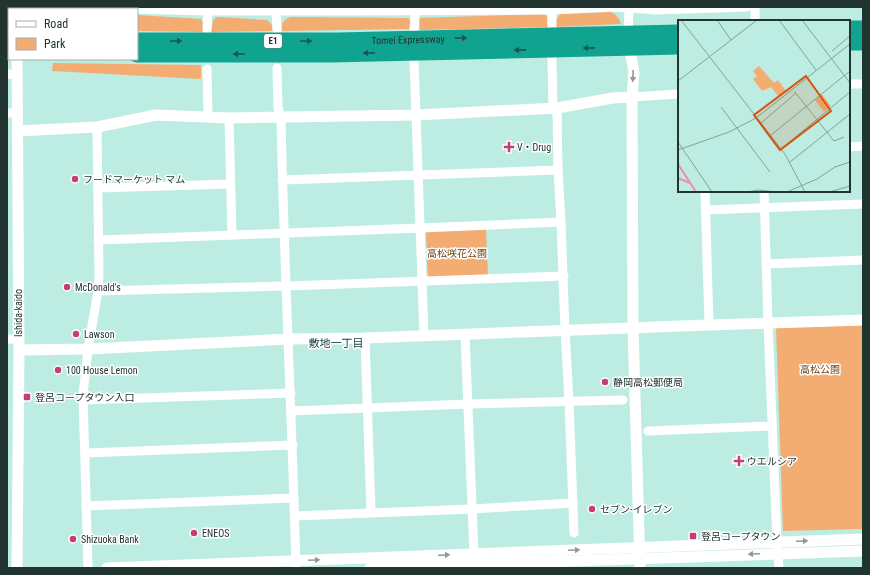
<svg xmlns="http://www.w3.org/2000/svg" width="870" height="575" font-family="'Roboto Condensed','Noto Sans JP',sans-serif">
	<rect width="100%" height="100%" fill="#bdede2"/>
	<g fill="#f3ad73">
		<path d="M611,12C617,15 619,18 621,24L556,27L555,21L560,14Z"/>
		<path d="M543,14L547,16L548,27L420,30L419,18Z"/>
		<path d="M137,15L201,19L203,23V32L137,31Z"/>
		<path d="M216,17L267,20C271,23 273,26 273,31L211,32L213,21Z"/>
		<path d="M290,17L408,18L411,22V29L282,31C281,24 283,20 290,17Z"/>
		<path d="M53,63L201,65V79L52,71Z"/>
		<path d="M486,229L488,275L428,277L426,231Z"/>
		<path d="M863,325V529L783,531L776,328Z"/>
	</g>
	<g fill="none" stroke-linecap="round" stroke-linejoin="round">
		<g stroke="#fff" stroke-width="9">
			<path d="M54,7L208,11H345L552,10L591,8L615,7L656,10L747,7"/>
			<path d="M276,7L277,31"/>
			<path d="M416,7L414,29V61L416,115L424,336"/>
			<path d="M552,7V61L553,108"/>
			<path d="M755,7V18"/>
			<path d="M207,30L208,7"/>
			<path d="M628,38L629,8"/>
			<path d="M277,68L278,108L281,117C284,267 292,418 296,568"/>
			<path d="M207,69L208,117"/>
			<path d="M7,74L18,75"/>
			<path d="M849,84H863"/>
			<path d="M632,97L679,94"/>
			<path d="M557,108L558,170L561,222L565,330L569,401L574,533"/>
			<path d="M7,113H17"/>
			<path d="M229,118L232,235"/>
			<path d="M849,147L863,146"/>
			<path d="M282,180L558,170"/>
			<path d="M98,188L230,184"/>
			<path d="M705,191L709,325"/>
			<path d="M764,191L768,323L777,542L779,568"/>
			<path d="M706,210L863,204"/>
			<path d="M98,240L421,228L561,222"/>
			<path d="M766,264L863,260"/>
			<path d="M98,291L287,286L564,276"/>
			<path d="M465,335L474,554"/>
			<path d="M365,338L371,512"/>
			<path d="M7,339H18"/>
			<path d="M83,400L291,393"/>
			<path d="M291,411L468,404L623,400"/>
			<path d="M648,431L772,426"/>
			<path d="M85,453L293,445"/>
			<path d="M86,506L294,498"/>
			<path d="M295,516L472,509L573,503"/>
			<path d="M88,568L83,395L88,349L98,291L99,274L97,127"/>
		</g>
		<g stroke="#fff" stroke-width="11">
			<path d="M17,7V9"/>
			<path d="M631,56L634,72L632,97L633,328L640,568"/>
			<path d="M17,131L97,127L156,115L229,118L416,115L557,108L613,98L632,97"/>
			<path d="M19,350L88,349L289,339L365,338L709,325L863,320"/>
			<path d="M17,568L19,350L17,59"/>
			<path d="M107,568L863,539"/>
			<path d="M370,568L863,551"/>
		</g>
		<g stroke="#0fa390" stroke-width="17">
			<path d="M849,29H863"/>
			<path d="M7,36H9"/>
			<path id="s1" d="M137,41H338L679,33"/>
			<path d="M849,42H863"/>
			<path d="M7,49H9"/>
			<path d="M137,54H330L679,46"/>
		</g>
	</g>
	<defs><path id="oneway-solid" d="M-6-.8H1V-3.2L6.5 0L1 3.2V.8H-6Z"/></defs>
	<g fill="#1c554d">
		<use href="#oneway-solid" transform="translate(461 38) rotate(-1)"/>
		<use href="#oneway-solid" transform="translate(176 41)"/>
		<use href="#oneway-solid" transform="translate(306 41)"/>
		<use href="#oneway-solid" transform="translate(589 48) rotate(179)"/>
		<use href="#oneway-solid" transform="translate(520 50) rotate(179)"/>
		<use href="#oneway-solid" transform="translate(369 53) rotate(179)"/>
		<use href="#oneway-solid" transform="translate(239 54) rotate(180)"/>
	</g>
	<g fill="#909a98">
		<use href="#oneway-solid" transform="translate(633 76) rotate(92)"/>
		<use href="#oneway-solid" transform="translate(802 541) rotate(-2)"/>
		<use href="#oneway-solid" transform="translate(574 550) rotate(-2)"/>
		<use href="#oneway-solid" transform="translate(754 554) rotate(178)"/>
		<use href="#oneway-solid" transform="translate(444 555) rotate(-2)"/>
		<use href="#oneway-solid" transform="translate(314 560) rotate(-2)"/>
	</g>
	<g fill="#c73c74" stroke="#fff" stroke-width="1.5">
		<path d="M507 141h4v4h4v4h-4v4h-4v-4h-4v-4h4z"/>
		<circle cx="75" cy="179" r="4"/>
		<circle cx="67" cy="287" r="4"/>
		<circle cx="76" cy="334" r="4"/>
		<circle cx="58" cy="370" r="4"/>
		<circle cx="605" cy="382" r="4"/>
		<rect x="23" y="393" width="8" height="8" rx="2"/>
		<path d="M737 455h4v4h4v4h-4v4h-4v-4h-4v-4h4z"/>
		<circle cx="592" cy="509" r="4"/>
		<circle cx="194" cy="533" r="4"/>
		<rect x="689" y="532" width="8" height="8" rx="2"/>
		<circle cx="73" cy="539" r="4"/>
	</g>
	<g text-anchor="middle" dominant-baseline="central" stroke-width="3" stroke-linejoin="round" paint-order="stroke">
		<rect fill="#fff" stroke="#64716e" stroke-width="1" x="264" y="34" width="18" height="14" rx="3"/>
		<g font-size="9" font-weight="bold" fill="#223430">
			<text x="273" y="41">E1</text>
		</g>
		<g font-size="10" fill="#223430" stroke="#fff">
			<text stroke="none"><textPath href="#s1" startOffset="271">Tomei Expressway</textPath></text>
			<text transform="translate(18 313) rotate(-90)">Ishida-kaido</text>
		</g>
		<g font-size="10" fill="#223430" stroke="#fff" text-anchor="start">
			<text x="517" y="147">V・Drug</text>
			<text x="83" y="179">フードマーケット マム</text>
			<text x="75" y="287">McDonald's</text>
			<text x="84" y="334">Lawson</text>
			<text x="66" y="370">100 House Lemon</text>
			<text x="613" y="382">静岡高松郵便局</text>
			<text x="35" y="397">登呂コープタウン入口</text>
			<text x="747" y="461">ウエルシア</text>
			<text x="600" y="509">セブン-イレブン</text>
			<text x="202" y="533">ENEOS</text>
			<text x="701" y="536">登呂コープタウン</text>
			<text x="81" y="539">Shizuoka Bank</text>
		</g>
		<g font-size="10" fill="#70400f" stroke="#fff">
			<text x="457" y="253">高松咲花公園</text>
			<text x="820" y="369">高松公園</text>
		</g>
		<g font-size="11" fill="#17433c" stroke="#fff">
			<text x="336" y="343">敷地一丁目</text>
		</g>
	</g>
	<g transform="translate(678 20)">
		<rect width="172" height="172" fill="#bdede2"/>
		<path d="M81,46L96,63L100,60L108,71L101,77L93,67L84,71L75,59L79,56L75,51ZM144,74L153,86L146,92L137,80Z" fill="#f3ad73"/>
		<path fill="none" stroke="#ed8fac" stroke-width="2" d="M0,144L18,172M0,158L12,163"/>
		<path fill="none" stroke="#7fa39b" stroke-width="1" d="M3,0L107,134L127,172M39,0L53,20M101,0L138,50M124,0L172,63M154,31L172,16M0,61L79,0M116,71L156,121L166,117M43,87L92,152M83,103L118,73M93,115L172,51M0,122L34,172M103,129L172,72M0,130L51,112L78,98L172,24M112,142L172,94M69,172L80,170L99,172M109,172L139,159L157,147L172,142M151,172L172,166"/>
		<path fill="#d45510" fill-opacity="0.15" stroke="#d45510" stroke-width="2" d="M128,56L153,91L102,130L76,95Z"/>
		<rect width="172" height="172" fill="none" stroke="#223430" stroke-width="2"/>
	</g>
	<rect width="870" height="575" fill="none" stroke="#223430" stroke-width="16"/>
	<rect x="8" y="8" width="130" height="52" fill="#ffffff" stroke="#a7aeac"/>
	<rect x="16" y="21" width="20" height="6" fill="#ffffff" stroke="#a7aeac"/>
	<text x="44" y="28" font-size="12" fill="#223430">Road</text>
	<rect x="16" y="38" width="20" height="12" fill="#f3ad73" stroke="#a7aeac"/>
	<text x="44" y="48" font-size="12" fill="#223430">Park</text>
</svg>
